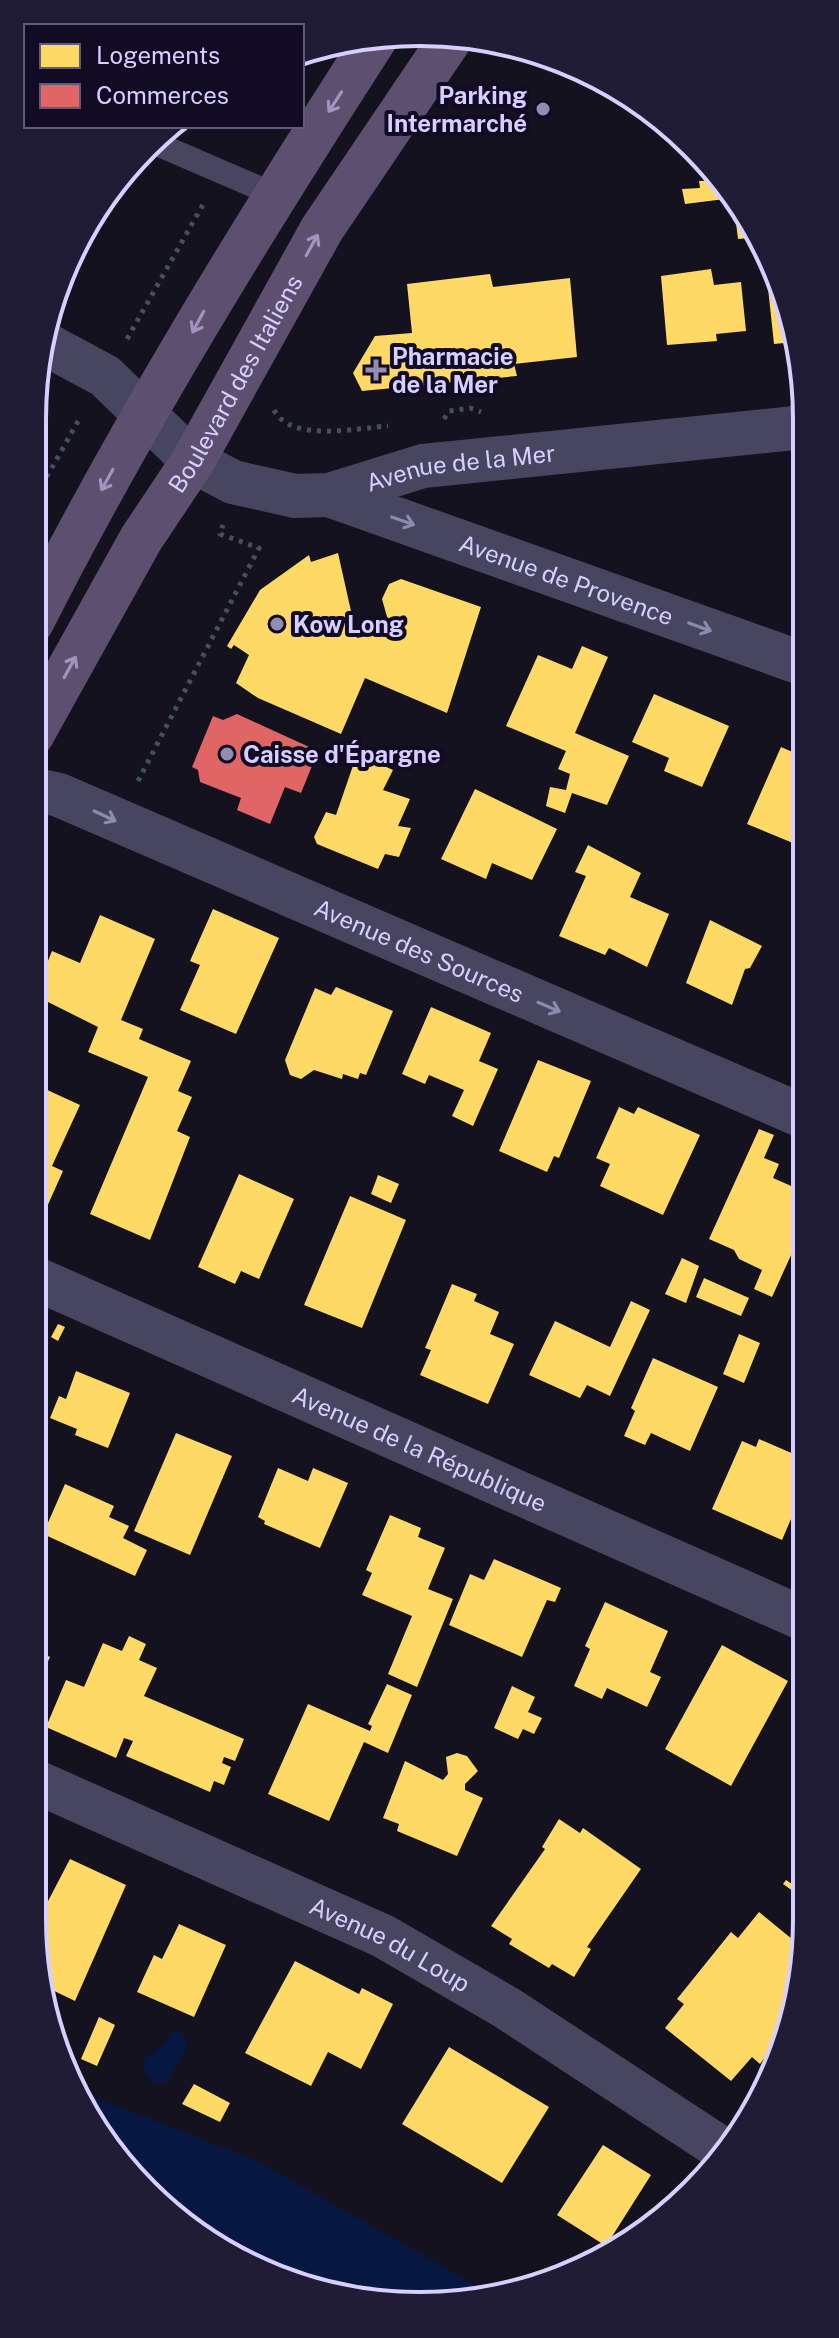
<svg xmlns="http://www.w3.org/2000/svg" width="839" height="2338" font-family="'Public Sans',sans-serif">
	<rect width="100%" height="100%" fill="#14121e"/>
	<g fill="#061841">
		<path d="M179,2031L187,2040L185,2052L166,2082H153L144,2074L145,2058L167,2042L172,2032Z"/>
		<path d="M76,2090L257,2161L474,2284L487,2295L369,2303L241,2260L128,2174Z"/>
	</g>
	<g fill="#ffd966">
		<path d="M721,180L725,185L760,237L738,239L733,198L685,204L682,189L700,188L699,181Z"/>
		<path d="M770,259L795,342L774,344L765,260Z"/>
		<path d="M711,269L714,285L741,282L746,331L716,334L717,341L667,345L661,276Z"/>
		<path d="M490,274L493,287L570,278L577,357L514,364L517,376L362,391L353,373L375,336L412,333L407,284Z"/>
		<path d="M338,553L357,638L391,631L382,599L389,584L401,579L481,607L447,713L365,678L341,734L258,698L236,683L249,655L234,645L231,649L227,646L260,590L309,555L311,562Z"/>
		<path d="M582,646L608,657L575,733L629,756L607,805L572,793L565,813L546,806L550,787L566,790L570,774L558,769L566,751L506,726L538,655L572,669Z"/>
		<path d="M654,694L729,726L702,787L664,771L669,758L632,742Z"/>
		<path d="M781,747L804,757L805,848L747,824Z"/>
		<path d="M357,754L393,770L383,790L410,799L398,826L411,828L399,857L385,854L378,869L317,844L314,837L326,812L336,815Z"/>
		<path d="M475,789L557,829L532,880L492,863L486,879L441,859Z"/>
		<path d="M588,845L641,873L630,897L669,914L647,967L609,948L605,955L559,936L586,876L575,872Z"/>
		<path d="M213,909L279,938L236,1034L180,1010L200,965L190,961Z"/>
		<path d="M100,915L155,939L121,1020L143,1029L139,1039L191,1061L178,1091L192,1097L177,1131L190,1137L150,1240L90,1214L148,1077L88,1052L98,1027L34,995L52,951L80,963Z"/>
		<path d="M710,920L762,946L750,968L745,969L732,1005L686,983Z"/>
		<path d="M336,987L393,1011L366,1075L360,1073L358,1079L343,1074L342,1079L314,1070L301,1079L290,1075L285,1060L315,988L331,995Z"/>
		<path d="M431,1007L491,1033L479,1061L498,1069L473,1126L452,1116L464,1090L429,1075L425,1084L402,1074Z"/>
		<path d="M538,1060L591,1081L559,1158L554,1156L547,1172L499,1151Z"/>
		<path d="M32,1083L80,1105L52,1166L63,1171L46,1209L32,1203Z"/>
		<path d="M619,1107L634,1114L638,1107L700,1135L663,1215L600,1186L610,1164L596,1158Z"/>
		<path d="M759,1129L774,1135L764,1158L779,1164L773,1178L805,1192L806,1234L801,1244L797,1242L772,1297L754,1289L762,1270L739,1259L734,1250L709,1239Z"/>
		<path d="M239,1174L294,1199L259,1279L241,1271L235,1284L198,1267Z"/>
		<path d="M378,1175L399,1184L391,1203L371,1194Z"/>
		<path d="M350,1196L406,1220L362,1328L304,1305Z"/>
		<path d="M682,1258L699,1266L686,1303L665,1294Z"/>
		<path d="M704,1278L749,1298L741,1316L696,1297Z"/>
		<path d="M452,1284L477,1294L474,1301L499,1312L490,1334L514,1344L488,1404L420,1375L431,1350L425,1348Z"/>
		<path d="M631,1301L650,1310L610,1396L587,1385L580,1398L529,1375L555,1321L610,1347Z"/>
		<path d="M58,1324L65,1327L58,1341L51,1337Z"/>
		<path d="M739,1334L760,1343L744,1383L723,1374Z"/>
		<path d="M653,1358L718,1387L690,1451L651,1433L645,1445L624,1436L635,1411L631,1408Z"/>
		<path d="M76,1371L130,1393L108,1448L75,1435L77,1429L50,1418L59,1396L66,1399Z"/>
		<path d="M176,1433L232,1456L190,1555L134,1531Z"/>
		<path d="M759,1439L796,1455L792,1463L806,1468V1484L782,1540L712,1509L742,1441L756,1447Z"/>
		<path d="M278,1468L308,1481L313,1468L348,1483L320,1548L264,1524L265,1521L258,1517Z"/>
		<path d="M65,1484L114,1506L109,1517L129,1526L123,1538L147,1550L135,1576L43,1534Z"/>
		<path d="M390,1515L421,1528L418,1537L445,1548L428,1589L453,1599L417,1687L388,1674L412,1616L362,1595L372,1573L366,1570Z"/>
		<path d="M494,1559L561,1588L555,1602L547,1600L522,1657L449,1625L470,1574L484,1580Z"/>
		<path d="M605,1602L668,1631L650,1672L661,1677L647,1707L607,1688L602,1699L574,1686L590,1649L585,1646Z"/>
		<path d="M32,1618L43,1623L32,1649Z"/>
		<path d="M129,1636L146,1644L139,1660L157,1668L144,1696L244,1739L235,1761L224,1757L222,1763L231,1767L224,1785L214,1781L210,1792L126,1756L133,1741L124,1738L116,1758L46,1727L66,1680L84,1687L103,1643L122,1651Z"/>
		<path d="M722,1645L788,1681L731,1786L665,1749Z"/>
		<path d="M32,1649L50,1657L35,1689L32,1688Z"/>
		<path d="M387,1684L412,1695L388,1753L364,1742L329,1821L268,1794L308,1704L370,1731L372,1726L368,1724Z"/>
		<path d="M512,1686L535,1697L528,1712L542,1718L534,1734L523,1729L518,1739L494,1728Z"/>
		<path d="M457,1753L467,1756L478,1771L465,1784V1790L483,1798L457,1856L397,1831L399,1824L383,1818L405,1761L443,1780L448,1774L446,1757Z"/>
		<path d="M807,1764V1793L793,1783Z"/>
		<path d="M559,1819L580,1833L583,1828L641,1869L587,1947L591,1949L574,1977L552,1964L549,1968L509,1944L512,1939L491,1926L545,1849L542,1847Z"/>
		<path d="M70,1859L126,1885L75,2001L46,1987L34,1928Z"/>
		<path d="M807,1865V1891L794,1882Z"/>
		<path d="M786,1880L807,1894V1901L783,1884Z"/>
		<path d="M759,1912L803,1948L794,2018L760,2064L752,2057L731,2081L665,2028L684,2004L677,1999L731,1932L738,1938Z"/>
		<path d="M179,1924L226,1945L194,2017L137,1992L154,1955L162,1959Z"/>
		<path d="M295,1961L359,1994L362,1988L393,2004L361,2069L328,2052L311,2086L245,2053Z"/>
		<path d="M99,2017L115,2025L97,2066L81,2059Z"/>
		<path d="M449,2047L549,2107L502,2183L402,2124Z"/>
		<path d="M194,2084L230,2103L220,2122L182,2104Z"/>
		<path d="M603,2145L651,2175L606,2246L557,2215Z"/>
		<path d="M572,2261L579,2266L564,2273Z"/>
	</g>
	<path fill="#e06666" d="M237,714L318,751L301,793L285,787L270,824L237,810L241,798L200,782L198,770L192,767L213,716L223,720Z"/>
	<g fill="none" stroke-linecap="round" stroke-linejoin="round">
		<g stroke="#425060" stroke-width="5" stroke-dasharray="4 6" stroke-linecap="butt">
			<path d="M127,339L205,201"/>
			<path d="M274,410C291,443 357,428 388,426"/>
			<path d="M444,419L449,411L470,408L481,412"/>
			<path d="M32,503L81,416"/>
			<path d="M138,781L259,548L220,534L223,525"/>
		</g>
		<path stroke="#47455f" stroke-width="24" d="M157,144L275,195"/>
		<g stroke="#47455f" stroke-width="44">
			<path id="s1" d="M42,342L105,376L193,461L233,482L295,496L329,495L423,466L804,427"/>
			<path id="s2" d="M329,495L804,664"/>
			<path id="s3" d="M32,789L59,795L805,1117"/>
			<path id="s4" d="M32,1277L806,1620"/>
			<path id="s5" d="M32,1780L383,1936L507,2008L725,2151"/>
		</g>
		<g stroke="#5d4f70" stroke-width="44">
			<path d="M32,622C135,419 254,227 377,36"/>
			<path id="s6" d="M32,735L141,539L193,461L322,229L449,41"/>
		</g>
	</g>
	<defs><path id="oneway-shaft" d="M-6 0H5M1.5-3L5.5 0L1.5 3" fill="none" stroke-width="1.6" stroke-linecap="round" stroke-linejoin="round" transform="scale(2)"/></defs>
	<g stroke="#a095bf">
		<use href="#oneway-shaft" transform="translate(335 102) rotate(123)"/>
		<use href="#oneway-shaft" transform="translate(312 245) rotate(-61)"/>
		<use href="#oneway-shaft" transform="translate(198 322) rotate(118)"/>
		<use href="#oneway-shaft" transform="translate(107 480) rotate(119)"/>
		<use href="#oneway-shaft" transform="translate(70 667) rotate(-61)"/>
	</g>
	<g stroke="#8e8aaf">
		<use href="#oneway-shaft" transform="translate(403 521) rotate(19)"/>
		<use href="#oneway-shaft" transform="translate(700 627) rotate(20)"/>
		<use href="#oneway-shaft" transform="translate(105 816) rotate(25)"/>
		<use href="#oneway-shaft" transform="translate(549 1007) rotate(23)"/>
	</g>
	<g fill="#928db0" stroke="#110c24" stroke-width="3">
		<circle cx="543" cy="109" r="8"/>
		<path d="M372 358h8v8h8v8h-8v8h-8v-8h-8v-8h8z"/>
		<circle cx="277" cy="624" r="8"/>
		<circle cx="227" cy="754" r="8"/>
	</g>
	<g text-anchor="middle" dominant-baseline="central" stroke-width="8" stroke-linejoin="round" paint-order="stroke">
		<g font-size="24" font-weight="bold" fill="#d6cfff" stroke="#110c24" text-anchor="start">
			<text x="527" y="95" text-anchor="end">Parking<tspan x="527" dy="28">Intermarché</tspan></text>
			<text x="392" y="356">Pharmacie<tspan x="392" dy="28">de la Mer</tspan></text>
			<text x="293" y="624">Kow Long</text>
			<text x="243" y="754">Caisse d'Épargne</text>
		</g>
		<g font-size="24" fill="#d6cfff" stroke="#110c24">
			<text stroke="none"><textPath href="#s6" startOffset="406">Boulevard des Italiens</textPath></text>
			<text stroke="none"><textPath href="#s1" startOffset="472">Avenue de la Mer</textPath></text>
			<text stroke="none"><textPath href="#s2" startOffset="252">Avenue de Provence</textPath></text>
			<text stroke="none"><textPath href="#s3" startOffset="420">Avenue des Sources</textPath></text>
			<text stroke="none"><textPath href="#s4" startOffset="424">Avenue de la République</textPath></text>
			<text stroke="none"><textPath href="#s5" startOffset="394">Avenue du Loup</textPath></text>
		</g>
	</g>
	<path d="M0 0H839V2338H0ZM419 46H420A373 373 0 0 1 793 419V1919A373 373 0 0 1 420 2292H419A373 373 0 0 1 46 1919V419A373 373 0 0 1 419 46Z" fill="#211c36" fill-rule="evenodd"/>
	<path fill="none" stroke="#d6cfff" stroke-width="4" d="M419 46H420A373 373 0 0 1 793 419V1919A373 373 0 0 1 420 2292H419A373 373 0 0 1 46 1919V419A373 373 0 0 1 419 46Z"/>
	<rect x="24" y="24" width="280" height="104" fill="#110c24" stroke="#605a7c" stroke-width="2"/>
	<rect x="40" y="44" width="40" height="24" fill="#ffd966" stroke="#605a7c" stroke-width="2"/>
	<text x="96" y="64" font-size="24" fill="#d6cfff">Logements</text>
	<rect x="40" y="84" width="40" height="24" fill="#e06666" stroke="#605a7c" stroke-width="2"/>
	<text x="96" y="104" font-size="24" fill="#d6cfff">Commerces</text>
</svg>
